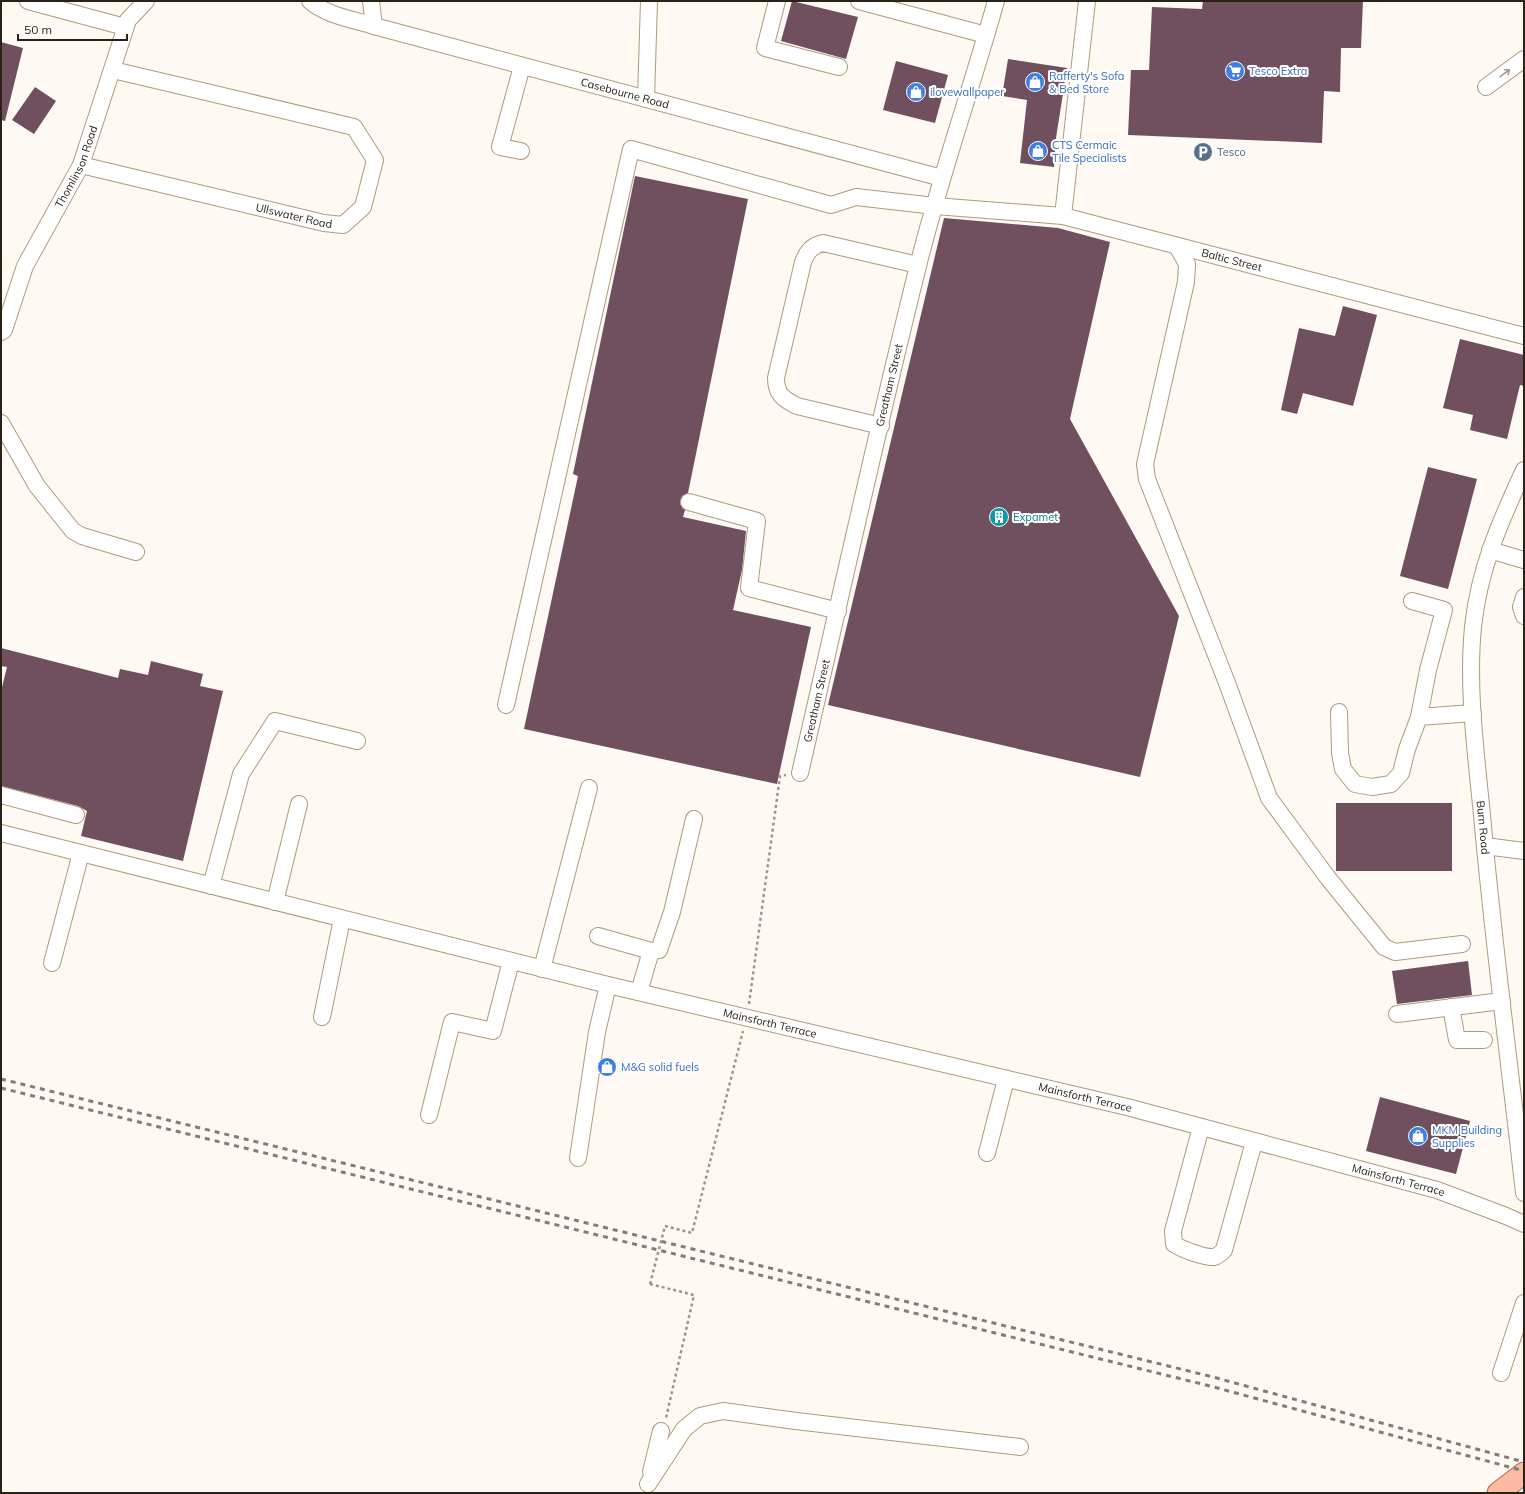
<svg xmlns="http://www.w3.org/2000/svg" width="1525" height="1494" font-family="Mulish,sans-serif">
	<rect width="100%" height="100%" fill="#fef9f2"/>
	<g fill="#704f5e">
		<path d="M792,1L858,17L846,59L781,41Z"/>
		<path d="M1203,1H1363L1361,48H1341L1340,92L1324,91L1322,143L1128,135L1131,70H1149L1152,7L1202,9Z"/>
		<path d="M1,42L23,48L5,121L1,120Z"/>
		<path d="M1008,59L1067,68L1056,138L1054,167L1020,163L1027,100L1002,96Z"/>
		<path d="M896,61L948,75L935,123L883,110Z"/>
		<path d="M35,87L56,101L34,134L12,120Z"/>
		<path d="M635,176L748,199L688,493L682,496L680,504L685,510L683,517L746,531L742,570L733,610L811,627L777,784L524,729L578,476L573,474Z"/>
		<path d="M944,218L1058,228L1110,242L1070,419L1179,616L1140,777L828,705Z"/>
		<path d="M1343,306L1377,315L1353,406L1303,393L1297,414L1281,410L1299,328L1335,336Z"/>
		<path d="M1460,339L1524,355V386L1520,385L1507,439L1470,430L1473,415L1443,408Z"/>
		<path d="M1428,467L1477,479L1448,589L1400,576Z"/>
		<path d="M1,648L118,678L120,669L148,675L151,661L203,674L200,686L223,691L183,861L81,836L87,811L78,806L1,786V691L7,667L1,666Z"/>
		<rect x="1336" y="803" width="116" height="68"/>
		<path d="M1468,961L1472,995L1397,1004L1392,971Z"/>
		<path d="M1380,1097L1470,1121L1456,1174L1366,1151Z"/>
	</g>
	<g fill="none" stroke-linecap="round" stroke-linejoin="round">
		<g stroke="#af9a7b" stroke-width="18">
			<g id="minor">
				<path d="M28,1L125,27"/>
				<path id="s1" d="M310,1C325,15 355,20 374,26L942,178"/>
				<path d="M371,1L374,26"/>
				<path d="M777,1L765,48L839,67"/>
				<path d="M859,1L986,35"/>
				<path d="M1486,87L1524,59"/>
				<path d="M646,99L649,1"/>
				<path d="M521,151L500,147L522,66"/>
				<path id="s2" d="M81,165L324,223L343,225L363,207L375,160L354,127L113,70"/>
				<path d="M1063,216L1087,1"/>
				<path d="M1177,246L1187,264L1186,282L1145,464L1147,479L1227,683L1269,798L1328,878L1384,947L1395,952L1462,944"/>
				<path id="s3" d="M1,332L4,330L25,266L81,165L128,20L146,1"/>
				<path d="M1,423L37,486L73,531L82,536L136,552"/>
				<path d="M881,426L797,406C783,399 776,394 776,378L803,262C807,252 811,246 823,243L918,265"/>
				<path id="s4" d="M1524,470C1500,522 1479,569 1473,627C1467,689 1476,753 1482,815C1493,941 1510,1067 1524,1193"/>
				<path d="M689,502L757,521L749,588L838,611"/>
				<path d="M1490,550L1524,560"/>
				<path d="M1524,597L1521,607L1524,616"/>
				<path d="M1412,601L1444,610L1428,670L1419,717"/>
				<path id="s5" d="M506,705L631,149L831,205L856,197L935,206L1063,216L1524,336"/>
				<path d="M1339,712L1340,753L1343,769L1355,784L1372,787L1391,784L1401,773L1407,749L1419,717L1473,713"/>
				<path id="s6" d="M800,773C839,604 876,434 918,266C940,177 971,90 996,1"/>
				<path d="M1,795L76,815"/>
				<path id="s7" d="M1,833L608,985L1127,1107L1437,1190L1506,1216L1524,1224"/>
				<path d="M1485,846L1524,851"/>
				<path d="M211,886L241,774L275,721L357,741"/>
				<path d="M275,902L299,804"/>
				<path d="M598,936L651,951L639,992"/>
				<path d="M651,951L659,950L672,912L694,819"/>
				<path d="M52,963L81,853"/>
				<path d="M542,969L589,788"/>
				<path d="M1451,1007L1457,1040H1484"/>
				<path d="M1397,1014L1502,1001"/>
				<path d="M322,1017L342,919"/>
				<path d="M429,1115L452,1022L493,1031L511,961"/>
				<path d="M1201,1127L1173,1231L1174,1244C1181,1249 1205,1258 1214,1257C1218,1256 1221,1253 1224,1250L1254,1142"/>
				<path d="M987,1153L1006,1079"/>
				<path d="M578,1158L597,1032L608,985"/>
				<path d="M1501,1373L1524,1303"/>
				<path d="M651,1472L661,1431"/>
				<path d="M648,1484L684,1429L700,1416L723,1411L796,1421L1020,1447"/>
			</g>
		</g>
		<g stroke="#b16849" stroke-width="23">
			<path id="major" d="M1498,1493L1524,1473"/>
		</g>
		<g stroke="#9c968d" stroke-width="2.5" stroke-dasharray="3 3" stroke-linecap="butt">
			<path d="M749,1004L780,776L786,775"/>
			<path d="M665,1226L692,1233L743,1031"/>
			<path d="M650,1284L694,1295L666,1418"/>
		</g>
		<use href="#minor" stroke="#fff" stroke-width="16"/>
		<use href="#major" stroke="#fcbba2" stroke-width="21"/>
		<g stroke="#837d73" stroke-width="3" stroke-dasharray="5 5" stroke-linecap="butt">
			<path d="M1,1079L1213,1377L1524,1462"/>
			<path d="M1,1088L1210,1386L1524,1471"/>
		</g>
		<path stroke="#9c968d" stroke-width="2.5" stroke-dasharray="3 3" stroke-linecap="butt" d="M650,1284L665,1226"/>
	</g>
	<defs><path id="oneway-shaft" d="M-6 0H5M1.5-3L5.5 0L1.5 3" fill="none" stroke-width="1.6" stroke-linecap="round" stroke-linejoin="round"/></defs>
	<use stroke="#9f9c96" href="#oneway-shaft" transform="translate(1505 73) rotate(-37)"/>
	<defs>
		<g id="supermarket-disc" transform="scale(1)"><circle r="9.5" fill="#3f7fe0" stroke="#fff"/><path d="M-6-5.5h2.5l.6 2H6L4.5 2H-2.5L-4.4-4H-6ZM-1.5 3.2a1.3 1.3 0 1 0 .1 0ZM3 3.2a1.3 1.3 0 1 0 .1 0Z" fill="#fff"/></g>
		<g id="shop-disc" transform="scale(1)"><circle r="9.5" fill="#3f7fe0" stroke="#fff"/><path d="M-5-2.5h2.3a2.7 3.5 0 0 1 5.4 0H5L5.5 6h-11ZM-1.5-2.5h3a1.5 2.3 0 0 0-3 0Z" fill="#fff"/></g>
		<g id="parking-disc" transform="scale(1)"><circle r="9.5" fill="#5c6f8a" stroke="#fff"/><path d="M-3.5-5.5H1a3.5 3.5 0 0 1 0 7H-1V5.5H-3.5ZM-1-3.4V-.6H.8a1.4 1.4 0 0 0 0-2.8Z" fill="#fff"/></g>
		<g id="building-disc" transform="scale(1)"><circle r="9.5" fill="#0f9aa8" stroke="#fff"/><path d="M-4-6H4V6H1V3H-1V6H-4ZM-2.5-4.3h1.7v1.8h-1.7ZM.8-4.3h1.7v1.8H.8ZM-2.5-1h1.7V.8h-1.7ZM.8-1h1.7V.8H.8Z" fill="#fff"/></g>
	</defs>
	<g fill-rule="evenodd">
		<use href="#supermarket-disc" x="1235" y="71"/>
		<use href="#shop-disc" x="1035" y="82"/>
		<use href="#shop-disc" x="916" y="92"/>
		<use href="#shop-disc" x="1038" y="151"/>
		<use href="#parking-disc" x="1203" y="152"/>
		<use href="#building-disc" x="999" y="517"/>
		<use href="#shop-disc" x="607" y="1067"/>
		<use href="#shop-disc" x="1418" y="1136"/>
	</g>
	<g text-anchor="middle" dominant-baseline="central" stroke-width="4" stroke-linejoin="round" paint-order="stroke">
		<g font-size="11" fill="#366cbe" stroke="#fff" text-anchor="start">
			<text x="1249" y="71">Tesco Extra</text>
			<text x="1049" y="76">Rafferty's Sofa<tspan x="1049" dy="13">&amp; Bed Store</tspan></text>
			<text x="930" y="92">ilovewallpaper</text>
			<text x="1052" y="145">CTS Cermaic<tspan x="1052" dy="13">Tile Specialists</tspan></text>
			<text x="621" y="1067">M&amp;G solid fuels</text>
			<text x="1432" y="1130">MKM Building<tspan x="1432" dy="13">Supplies</tspan></text>
		</g>
		<g font-size="11" fill="#2a2216" stroke="#fff">
			<text stroke="none"><textPath href="#s1" startOffset="329">Casebourne Road</textPath></text>
			<text stroke="none"><textPath href="#s3" startOffset="183">Thomlinson Road</textPath></text>
			<text stroke="none"><textPath href="#s2" startOffset="219">Ullswater Road</textPath></text>
			<text stroke="none"><textPath href="#s5" startOffset="1186">Baltic Street</textPath></text>
			<text stroke="none"><textPath href="#s6" startOffset="398">Greatham Street</textPath></text>
			<text stroke="none"><textPath href="#s6" startOffset="74">Greatham Street</textPath></text>
			<text stroke="none"><textPath href="#s4" startOffset="367">Burn Road</textPath></text>
			<text stroke="none"><textPath href="#s7" startOffset="792">Mainsforth Terrace</textPath></text>
			<text stroke="none"><textPath href="#s7" startOffset="1116">Mainsforth Terrace</textPath></text>
			<text stroke="none"><textPath href="#s7" startOffset="1440">Mainsforth Terrace</textPath></text>
		</g>
		<g font-size="11" fill="#4e5e75" stroke="#fff" text-anchor="start">
			<text x="1217" y="152">Tesco</text>
		</g>
		<g font-size="11" fill="#0d838f" stroke="#fff" text-anchor="start">
			<text x="1013" y="517">Expamet</text>
		</g>
	</g>
	<rect width="1525" height="1494" fill="none" stroke="#2a2216" stroke-width="4"/>
	<path d="M18 34v6h109v-6" fill="none" stroke="#2a2216" stroke-width="2"/>
	<text x="24" y="34" font-size="12" fill="#2a2216" stroke="#ffffff" stroke-width="3" paint-order="stroke">50 m</text>
</svg>
